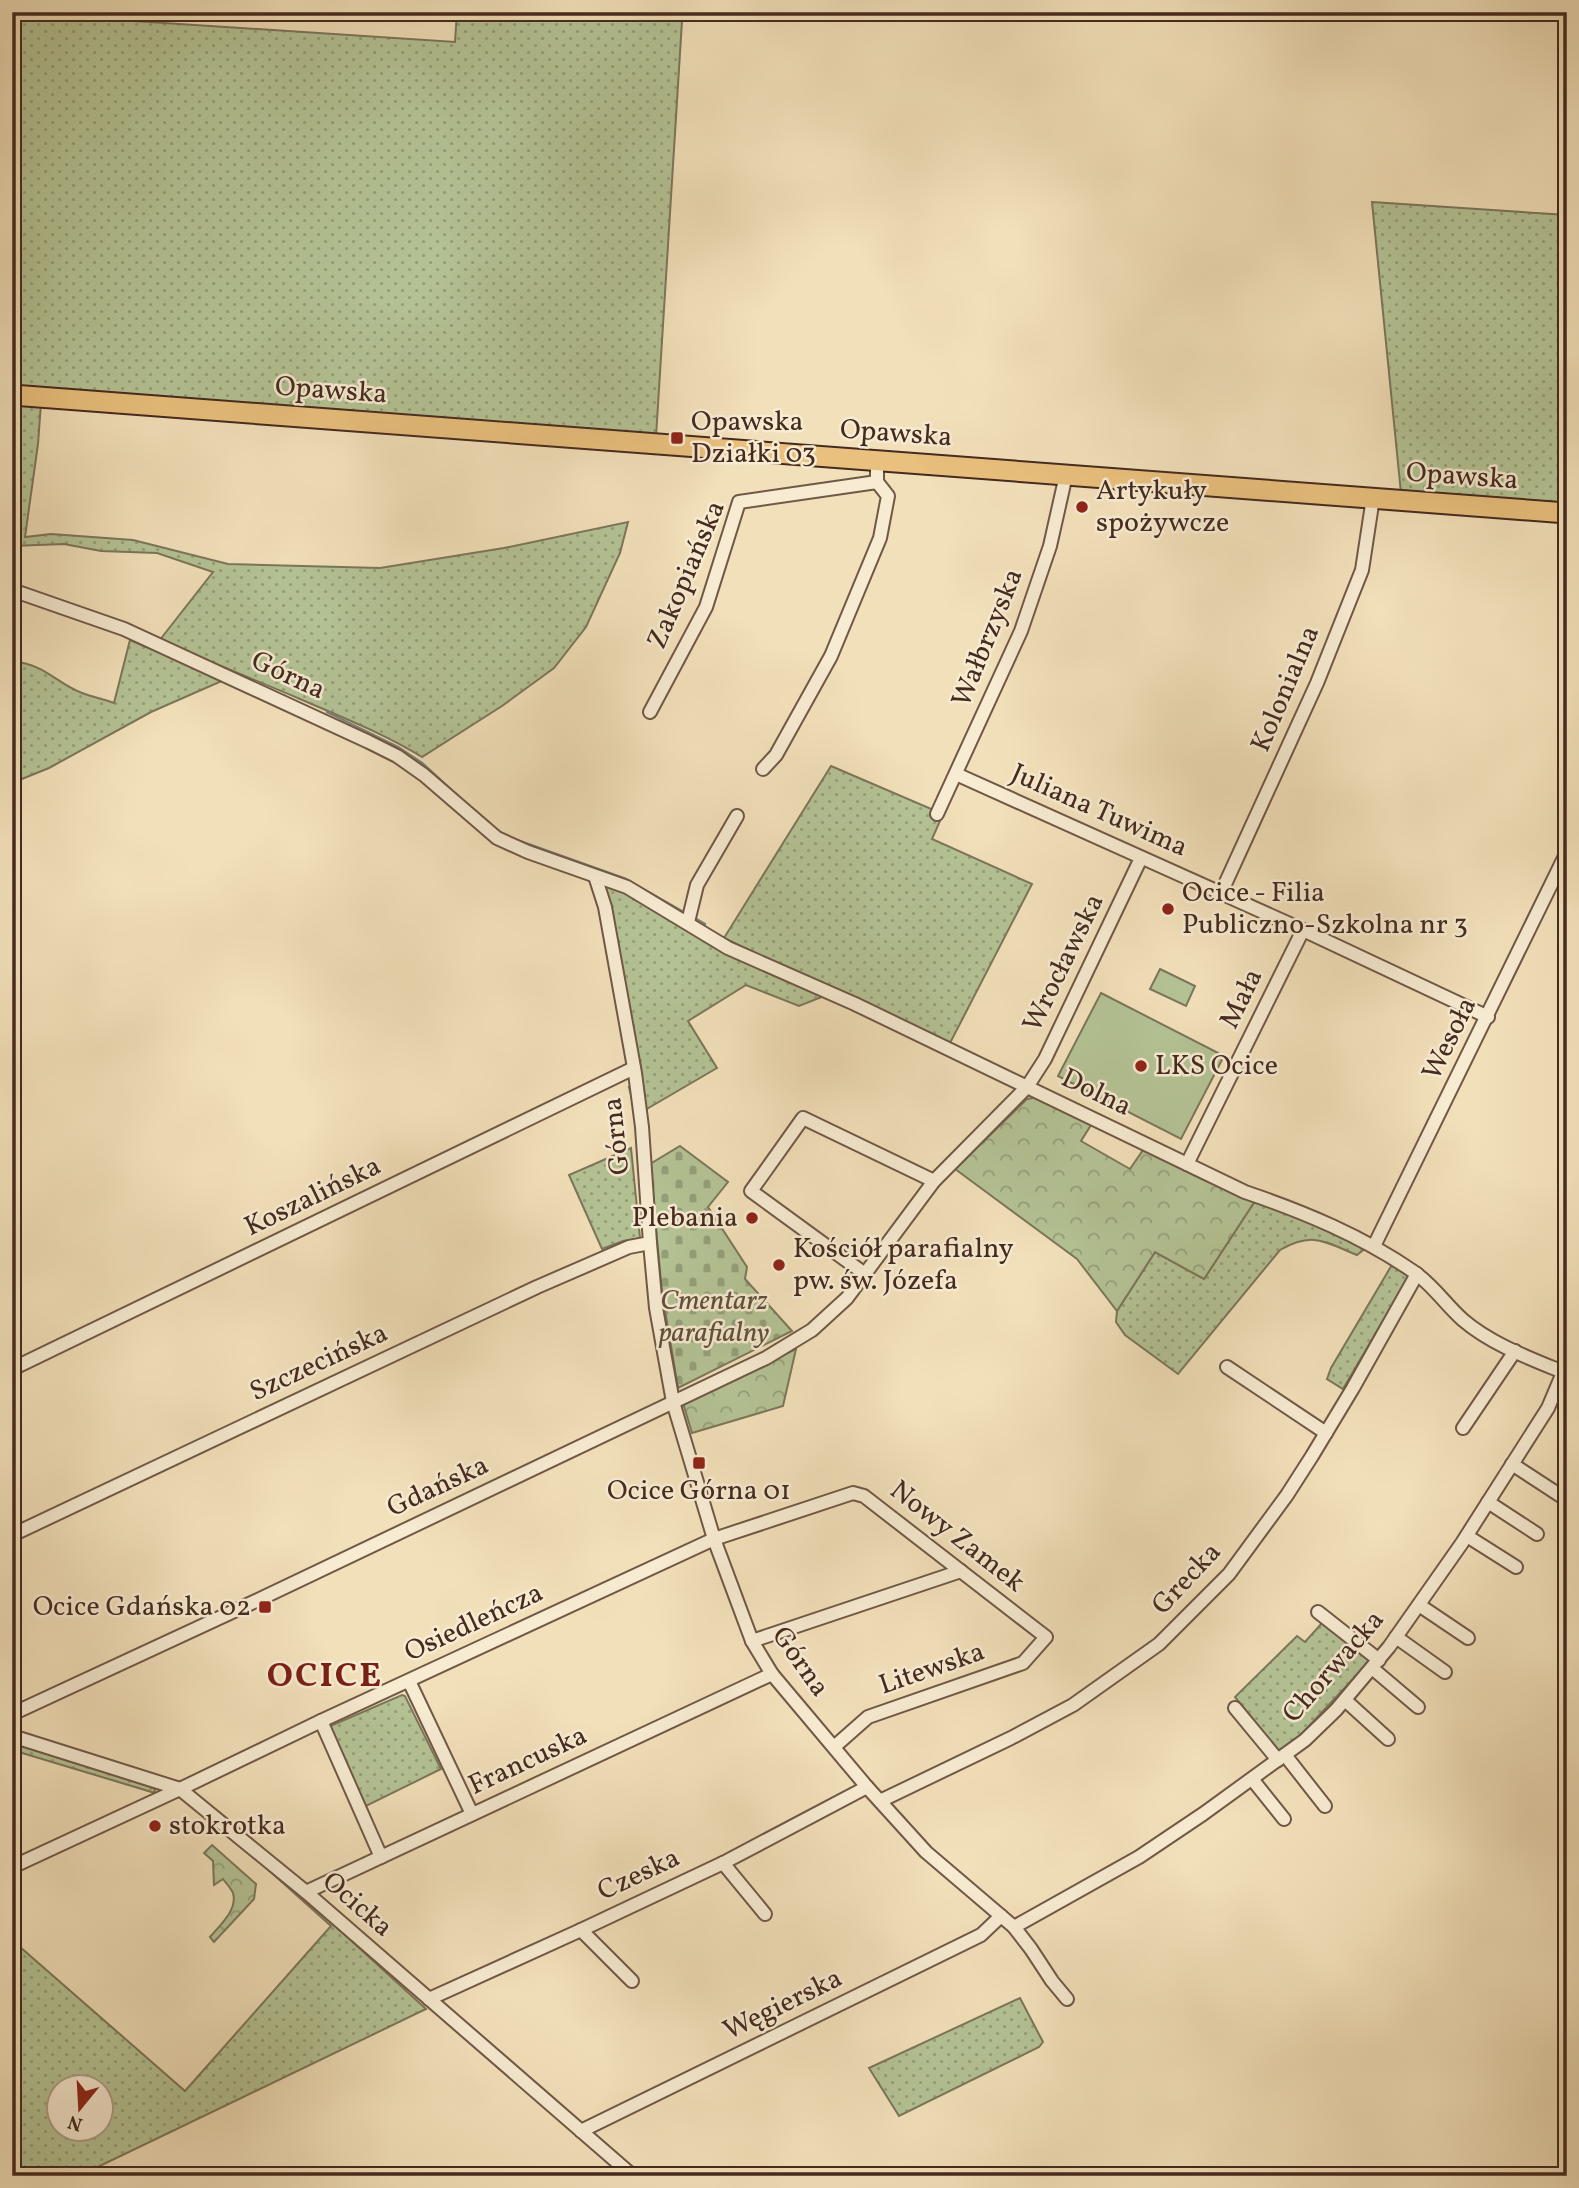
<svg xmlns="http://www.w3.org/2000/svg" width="1579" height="2188" font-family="Vollkorn,serif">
	<defs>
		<pattern id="green-dots" width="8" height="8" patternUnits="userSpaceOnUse" patternTransform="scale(1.75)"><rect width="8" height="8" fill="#b4c395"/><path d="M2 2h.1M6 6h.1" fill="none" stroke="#949f79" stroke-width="1.8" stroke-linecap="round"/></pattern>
		<pattern id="forest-crowns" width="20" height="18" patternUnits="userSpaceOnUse" patternTransform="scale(1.75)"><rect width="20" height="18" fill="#b4c395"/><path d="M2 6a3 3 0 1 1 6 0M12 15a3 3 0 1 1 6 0" fill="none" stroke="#949f79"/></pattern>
		<pattern id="cemetery-stones" width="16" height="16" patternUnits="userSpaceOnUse" patternTransform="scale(1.75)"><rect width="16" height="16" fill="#b4c395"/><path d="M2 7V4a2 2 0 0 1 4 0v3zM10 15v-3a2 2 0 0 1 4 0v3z" fill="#949f79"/></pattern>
	</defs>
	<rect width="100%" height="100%" fill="#f2e0ba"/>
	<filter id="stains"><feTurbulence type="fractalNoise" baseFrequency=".00286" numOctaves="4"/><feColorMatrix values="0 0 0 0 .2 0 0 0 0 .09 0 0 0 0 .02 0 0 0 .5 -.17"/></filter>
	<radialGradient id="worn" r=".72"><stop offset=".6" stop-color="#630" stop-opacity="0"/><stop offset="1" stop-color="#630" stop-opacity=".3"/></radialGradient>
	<g fill="url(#green-dots)" stroke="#7c765a" stroke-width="2" fill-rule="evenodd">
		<path d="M457,12H568L682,21L656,437L12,386V13L455,42Z"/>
		<path d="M1372,202L1567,215V505L1401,493Z"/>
		<path d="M12,401L41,403L38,444L25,537L51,534L133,540L228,564L380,568L504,548L628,522L620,553L586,627L554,668L502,706L422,757C383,733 341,717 300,699C253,679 206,660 159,641L213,572L157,553L101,551L64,544L12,546Z"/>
		<path d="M130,640L224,680L151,712L49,768L12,783V661C47,665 54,682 82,693C92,697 104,699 114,703Z"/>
		<path d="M831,766L943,814L932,839L1032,884L949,1045L724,938Z"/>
		<path d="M598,879L827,995L799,1006L746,985L688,1021L717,1068L645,1110Z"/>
		<path d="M631,1148L640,1238L623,1241L602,1249L569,1175Z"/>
		<path d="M1255,1201L1278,1207L1367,1247L1357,1255C1325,1242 1313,1231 1280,1250L1178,1374L1125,1335L1116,1322L1117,1311L1155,1252L1204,1279Z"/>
		<path d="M1393,1263L1411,1273L1343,1389L1327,1379L1331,1368Z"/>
		<path d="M1323,1622L1370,1661L1295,1741L1278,1751L1235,1697L1297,1636L1305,1642Z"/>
		<path d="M402,1695L405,1696L441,1769L366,1806L328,1727Z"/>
		<path d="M12,1741L154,1784L155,1793L12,1750Z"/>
		<path d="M264,1866L333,1924L426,2009L79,2176H12V1940L185,2091L331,1926ZM60,2086H102V2128H60Z"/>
		<path d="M1020,1998L1043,2042L1039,2047L899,2116L869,2068Z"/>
	</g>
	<g fill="url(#forest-crowns)" stroke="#7c765a" stroke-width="2">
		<path d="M1039,1097L1091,1125L1081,1141L1130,1169L1143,1150L1204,1180L1255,1201L1204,1279L1155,1252L1117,1311L1077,1259L955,1169L1027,1099Z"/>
		<path d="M796,1349L783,1406L692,1433L683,1403Z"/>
		<path d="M212,1845L256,1884L254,1899L214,1942L210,1937C219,1926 238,1910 233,1893C231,1888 226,1883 223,1879L214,1885L213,1861L204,1853Z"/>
	</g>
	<path fill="url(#cemetery-stones)" stroke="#7c765a" stroke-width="2" d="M680,1146L728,1182L708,1207L747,1267L745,1279L792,1331L678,1388L662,1292L650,1164Z"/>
	<g fill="#b4c395" stroke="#7c765a" stroke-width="2">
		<path d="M1160,969L1195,986L1186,1006L1150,989Z"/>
		<path d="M1101,993L1224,1056L1181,1139L1058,1076Z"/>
	</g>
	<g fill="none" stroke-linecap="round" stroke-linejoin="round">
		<g stroke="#79827a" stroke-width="2.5">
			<path d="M327,712L398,747L422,763L459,797"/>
			<path d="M495,829L508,837"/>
			<path d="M514,839L626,879L687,914"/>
			<path d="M693,917L705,924"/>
			<path d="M629,1087L633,1101"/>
		</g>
		<g stroke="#705846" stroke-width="16">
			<g id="minor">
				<path d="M12,590L124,629L369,742L397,756L424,775L497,838L528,852L627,887L728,948L855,1004L1245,1192C1304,1212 1362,1236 1414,1272C1433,1285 1446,1305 1463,1320C1491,1344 1529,1358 1563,1372"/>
				<path d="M650,712L706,607L739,502L877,482"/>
				<path d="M763,769L776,755L831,656L880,538L888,496L877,482V460"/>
				<path d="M956,774L1303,930L1488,1017"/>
				<path d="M937,814L1021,631L1050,546L1066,475"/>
				<path d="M595,876L605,907L635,1073L642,1127L650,1243L656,1308L673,1402L714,1539L752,1641L772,1674L867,1787L926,1852L1014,1927L1031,1949L1052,1981L1067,1999"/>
				<path d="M1221,893L1317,683L1362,570L1373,498"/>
				<path d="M688,922L697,885L737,816"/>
				<path d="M1187,1164L1303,930"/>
				<path d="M1374,1246L1567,852"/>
				<path d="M865,1274L751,1191L803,1118L934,1181"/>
				<path d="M1227,1367L1326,1433"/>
				<path d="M12,1369L634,1068"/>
				<path d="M1463,1428L1515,1351"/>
				<path d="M1512,1464L1564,1498"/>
				<path d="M1488,1502L1537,1534"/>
				<path d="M12,1535L537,1287L629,1247L650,1243"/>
				<path d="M1467,1536L1516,1567"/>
				<path d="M1419,1605L1468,1638"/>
				<path d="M1318,1612L1379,1660"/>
				<path d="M1396,1637L1445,1672"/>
				<path d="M752,1641L961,1571"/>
				<path d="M1372,1668L1418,1707"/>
				<path d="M409,1681L472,1814"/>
				<path d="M1345,1700L1388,1739"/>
				<path d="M1235,1708L1278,1760"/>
				<path d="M12,1714L260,1599L766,1358L812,1330L847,1298L934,1181L1027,1087L1045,1059L1141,858"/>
				<path d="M321,1721L381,1857"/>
				<path d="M12,1736L180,1789L306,1892L633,2176"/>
				<path d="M1285,1755L1325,1806"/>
				<path d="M1252,1779L1284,1819"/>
				<path d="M880,1801L1011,1738L1073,1705L1159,1644L1229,1574L1287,1495L1312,1456L1353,1388L1417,1274"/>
				<path d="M723,1863L765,1914"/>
				<path d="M12,1867L180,1789L321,1721L714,1539L853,1493L864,1496L1046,1637L1023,1663L868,1717L834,1747"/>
				<path d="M306,1892L772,1674"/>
				<path d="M1014,1927L1139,1857L1203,1814L1305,1740L1336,1710L1389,1647L1462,1543L1548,1408L1567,1363"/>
				<path d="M581,1930L632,1981"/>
				<path d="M429,1999L581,1930L723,1863L867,1787"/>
				<path d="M581,2131L981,1935L1001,1916"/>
			</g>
		</g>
		<g stroke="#452a1f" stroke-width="23">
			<path id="primary" d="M12,395L1567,513"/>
		</g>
		<use href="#minor" stroke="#f7ebd2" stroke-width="12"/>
		<use href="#primary" stroke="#e9c07d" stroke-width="19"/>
	</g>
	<g fill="#8f2418" stroke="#f7ebd2" stroke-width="2.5">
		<rect x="670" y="431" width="14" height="14" rx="3.5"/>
		<circle cx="1082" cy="507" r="7"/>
		<circle cx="1168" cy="909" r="7"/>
		<circle cx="1141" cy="1066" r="7"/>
		<circle cx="752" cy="1218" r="7"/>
		<circle cx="779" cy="1265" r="7"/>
		<rect x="692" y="1456" width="14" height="14" rx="3.5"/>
		<rect x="258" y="1600" width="14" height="14" rx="3.5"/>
		<circle cx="155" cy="1826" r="7"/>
	</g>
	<g text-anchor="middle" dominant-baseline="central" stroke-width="5" stroke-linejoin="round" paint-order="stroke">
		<g font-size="28" fill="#452a1f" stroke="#f7ebd2">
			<text transform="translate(331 391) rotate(4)">Opawska</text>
			<text transform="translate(896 434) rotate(4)">Opawska</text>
			<text transform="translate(1462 477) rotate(4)">Opawska</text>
			<text transform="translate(687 575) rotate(-67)">Zakopiańska</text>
			<text transform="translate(988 638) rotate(-68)">Wałbrzyska</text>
			<text transform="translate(288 676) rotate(25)">Górna</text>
			<text transform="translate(1286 689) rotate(-67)">Kolonialna</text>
			<text transform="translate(1099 811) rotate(24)">Juliana Tuwima</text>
			<text transform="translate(1064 963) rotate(-64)">Wrocławska</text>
			<text transform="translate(1242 999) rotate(-64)">Mała</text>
			<text transform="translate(1450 1039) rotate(-64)">Wesoła</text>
			<text transform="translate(1096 1093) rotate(26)">Dolna</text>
			<text transform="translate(617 1136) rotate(-96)">Górna</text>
			<text transform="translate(313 1197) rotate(-26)">Koszalińska</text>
			<text transform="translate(319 1363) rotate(-25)">Szczecińska</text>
			<text transform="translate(438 1487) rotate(-25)">Gdańska</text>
			<text transform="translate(957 1537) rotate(38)">Nowy Zamek</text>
			<text transform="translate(1187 1579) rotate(-47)">Grecka</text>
			<text transform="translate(474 1623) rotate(-25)">Osiedleńcza</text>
			<text transform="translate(800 1662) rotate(55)">Górna</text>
			<text transform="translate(1334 1667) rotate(-49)">Chorwacka</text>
			<text transform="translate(932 1669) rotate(-19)">Litewska</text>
			<text transform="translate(528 1761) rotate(-25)">Francuska</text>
			<text transform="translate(639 1875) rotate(-25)">Czeska</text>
			<text transform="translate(357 1905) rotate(41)">Ocicka</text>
			<text transform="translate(783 2005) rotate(-26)">Węgierska</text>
		</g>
		<g font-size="28" fill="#452a1f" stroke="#f7ebd2" text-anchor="start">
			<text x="691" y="422">Opawska<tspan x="691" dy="32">Działki 03</tspan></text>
			<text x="1096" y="491">Artykuły<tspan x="1096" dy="32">spożywcze</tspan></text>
			<text x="1182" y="893">Ocice - Filia<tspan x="1182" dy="32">Publiczno-Szkolna nr 3</tspan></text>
			<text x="1155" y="1066">LKS Ocice</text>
			<text x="738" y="1218" text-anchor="end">Plebania</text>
			<text x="793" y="1249">Kościół parafialny<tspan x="793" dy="32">pw. św. Józefa</tspan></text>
			<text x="699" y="1491" text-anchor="middle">Ocice Górna 01</text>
			<text x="251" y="1607" text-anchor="end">Ocice Gdańska 02</text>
			<text x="169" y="1826">stokrotka</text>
		</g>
		<g font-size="28" font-style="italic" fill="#61503c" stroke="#f7ebd2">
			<text x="714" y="1301">Cmentarz<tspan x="714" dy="32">parafialny</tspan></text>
		</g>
		<g font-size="35" font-weight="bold" letter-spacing="2" fill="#7a1f14" stroke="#f7ebd2">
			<text x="325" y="1677">OCICE</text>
		</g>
	</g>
	<rect width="1579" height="2188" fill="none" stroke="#f2e0ba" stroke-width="42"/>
	<rect x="14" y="14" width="1551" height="2160" fill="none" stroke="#452a1f" stroke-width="3.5"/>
	<rect x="21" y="21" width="1537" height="2146" fill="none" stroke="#452a1f" stroke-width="2"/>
	<g transform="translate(80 2108) rotate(198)"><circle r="33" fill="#f7ebd2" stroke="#b09e8a" stroke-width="2"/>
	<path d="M0-5L12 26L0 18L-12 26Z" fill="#8f2418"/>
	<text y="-10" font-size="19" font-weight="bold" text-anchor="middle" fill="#452a1f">N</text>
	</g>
	<rect width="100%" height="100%" filter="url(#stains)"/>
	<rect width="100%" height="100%" fill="url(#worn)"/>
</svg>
